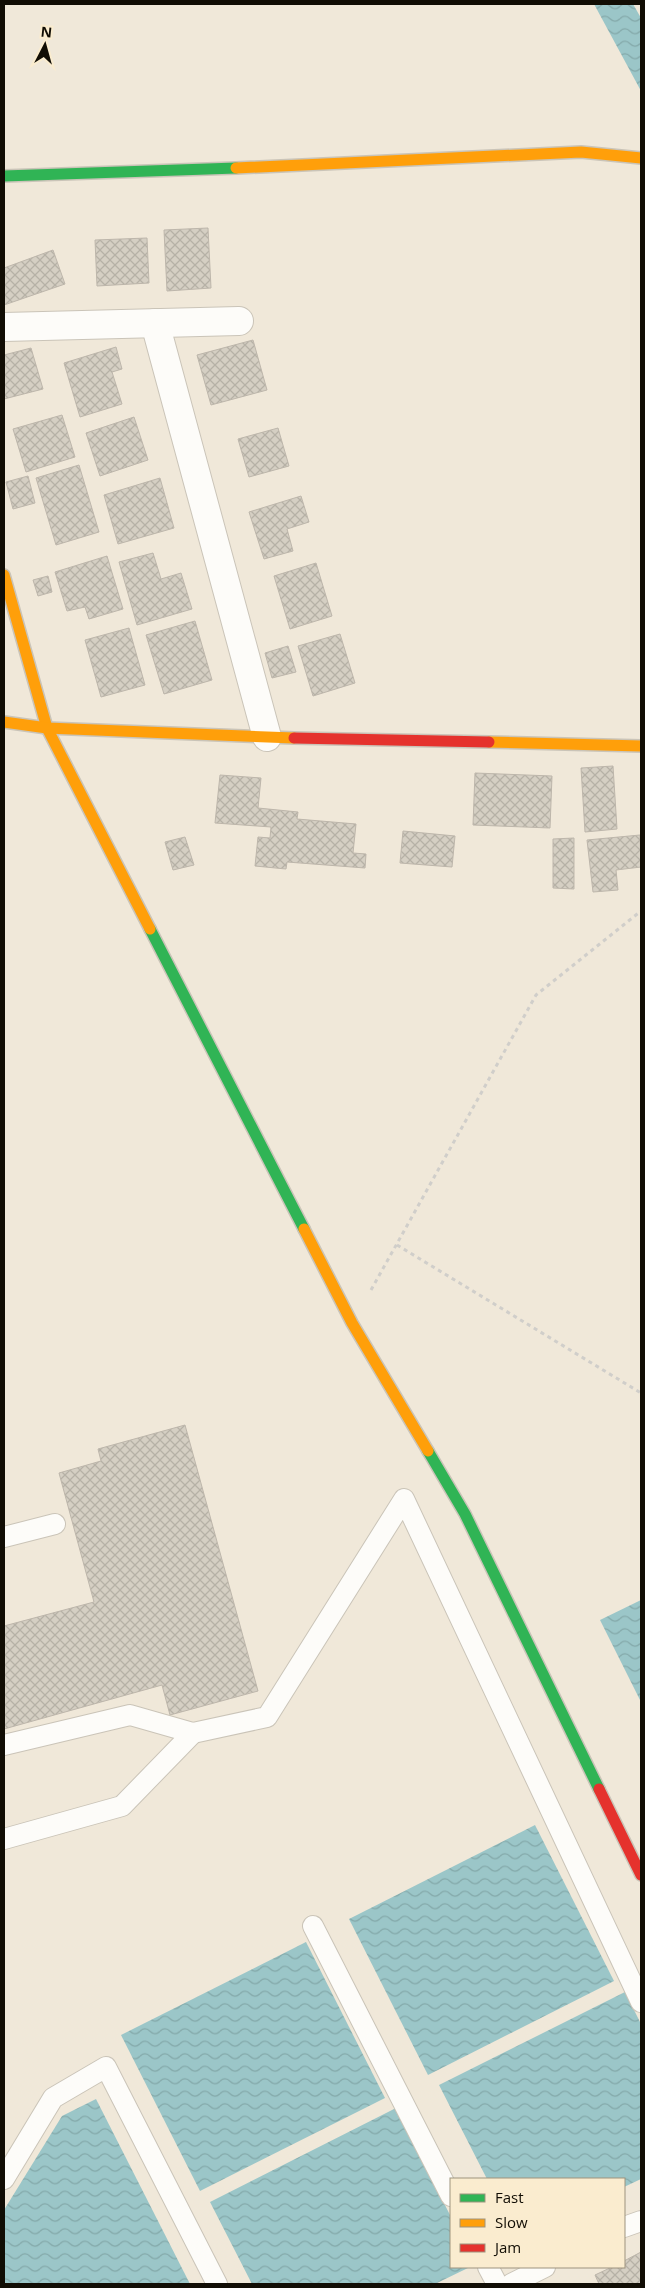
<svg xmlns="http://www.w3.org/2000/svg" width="645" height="2288" font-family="'Open Sans',sans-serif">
	<defs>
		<pattern id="water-waves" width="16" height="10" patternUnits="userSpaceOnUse" patternTransform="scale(1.25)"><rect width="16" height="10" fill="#9bc6c8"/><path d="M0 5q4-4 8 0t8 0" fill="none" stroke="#84a9aa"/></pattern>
		<pattern id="building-cross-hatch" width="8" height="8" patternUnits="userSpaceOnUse" patternTransform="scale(1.25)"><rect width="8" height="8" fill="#d5cfc3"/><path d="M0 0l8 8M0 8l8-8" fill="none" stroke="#b6b1a6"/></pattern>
	</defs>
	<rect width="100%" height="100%" fill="#f0e8d9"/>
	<g fill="url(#water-waves)">
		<path d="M594,4H633L641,18V91Z"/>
		<path d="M641,1600V1702L600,1620Z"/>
		<path d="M535,1825L614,1981L428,2075L349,1919Z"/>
		<path d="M306,1942L385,2098L200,2191L121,2035Z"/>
		<path d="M625,1992L641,2024V2179L624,2187V2179H487L439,2085Z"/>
		<path d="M96,2099L190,2284H4V2210L62,2116Z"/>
		<path d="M396,2108L451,2217V2267H470L435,2284H252L210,2202Z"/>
	</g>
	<g fill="url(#building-cross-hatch)" stroke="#bdb6ab">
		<path d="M208,228L211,288L167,291L164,230Z"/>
		<path d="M147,238L149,283L97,286L95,240Z"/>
		<path d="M53,250L65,284L4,305V268Z"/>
		<path d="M253,340L267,390L211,405L197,355Z"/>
		<path d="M116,347L122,369L112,372L122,404L80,417L64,363Z"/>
		<path d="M31,348L43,389L4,399V355Z"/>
		<path d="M62,415L75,457L26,472L13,429Z"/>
		<path d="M134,417L148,460L100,476L86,433Z"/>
		<path d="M278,428L289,466L249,477L238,439Z"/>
		<path d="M79,465L99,532L56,545L36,478Z"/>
		<path d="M28,476L35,503L13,509L6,482Z"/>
		<path d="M160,478L174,528L118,544L104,495Z"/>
		<path d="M301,496L309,522L287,529L293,551L264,559L249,512Z"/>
		<path d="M153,553L161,579L181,573L192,609L137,625L119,562Z"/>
		<path d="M107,556L123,609L89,619L85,607L67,611L55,572Z"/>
		<path d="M316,563L332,616L290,629L274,576Z"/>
		<path d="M48,576L52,592L38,596L33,580Z"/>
		<path d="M195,621L212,680L164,694L146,635Z"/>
		<path d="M129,628L145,685L101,697L85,640Z"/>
		<path d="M340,634L355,683L313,696L298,646Z"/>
		<path d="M288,646L296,672L272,678L265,653Z"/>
		<path d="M613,766L617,829L585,832L581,768Z"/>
		<path d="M475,773L552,776L550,828L473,825Z"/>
		<path d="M220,775L261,778L258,808L298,812L297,819L356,824L353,853L366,854L365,868L287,862L286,869L255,866L258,837L270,838L271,827L215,823Z"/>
		<path d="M403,831L455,836L452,867L400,863Z"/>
		<path d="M640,835L641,867L616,870L618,890L593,892L587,840Z"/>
		<path d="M185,837L194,865L173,870L165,842Z"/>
		<path d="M574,838V889L553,888V839Z"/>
		<path d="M185,1425L258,1691L170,1715L162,1685L4,1729V1626L94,1602L59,1473L101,1461L98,1449Z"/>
		<path d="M641,2252V2284H599L595,2275L612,2267H624V2261Z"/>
	</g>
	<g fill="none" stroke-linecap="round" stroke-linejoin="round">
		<g stroke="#cac4b8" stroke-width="22">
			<g id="lane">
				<path d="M4,1537L55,1524"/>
				<path d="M4,1745L130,1715L193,1733L267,1717L404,1499L641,2002"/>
				<path d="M4,1839L122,1806L193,1733"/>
				<path d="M313,1926L451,2196"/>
				<path d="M4,2179L53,2098L106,2067L217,2284"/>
				<path d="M624,2227L641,2221"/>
				<path d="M488,2267L497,2284"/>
				<path d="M511,2284L545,2267"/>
			</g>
		</g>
		<g stroke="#cac4b8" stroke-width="30">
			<g id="street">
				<path d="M155,323L267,737"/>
				<path d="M4,327L239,321"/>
			</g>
		</g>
		<g stroke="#cac4b8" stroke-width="14">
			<g id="fast">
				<path d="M4,176L236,168"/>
				<path d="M150,929L304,1229"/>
				<path d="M428,1451L465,1514L599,1789"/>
			</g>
		</g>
		<g stroke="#cac4b8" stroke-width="14">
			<g id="slow">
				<path d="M236,168L581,152L641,158"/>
				<path d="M4,575L47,728L150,929"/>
				<path d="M4,722L47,728L294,738"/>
				<path d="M489,742L641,746"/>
				<path d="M304,1229L352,1323L428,1451"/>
			</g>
		</g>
		<g stroke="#cac4b8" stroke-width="14">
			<g id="jam">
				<path d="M294,738L489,742"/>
				<path d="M599,1789L641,1875"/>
			</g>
		</g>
		<g stroke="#d0ceca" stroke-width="3" stroke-dasharray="4 4" stroke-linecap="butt">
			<path d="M397,1245L641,1393"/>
			<path d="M371,1290L536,995L641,911"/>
		</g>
		<use href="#lane" stroke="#fdfcf9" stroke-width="20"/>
		<use href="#street" stroke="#fdfcf9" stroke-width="28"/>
		<use href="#fast" stroke="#30b455" stroke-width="11"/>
		<use href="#slow" stroke="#ff9f0a" stroke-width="11"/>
		<use href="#jam" stroke="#e5322d" stroke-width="11"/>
	</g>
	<rect width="645" height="2288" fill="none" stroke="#110d04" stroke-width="10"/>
	<rect x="450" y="2178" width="175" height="90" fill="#faeccf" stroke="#9d937e"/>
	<rect x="460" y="2194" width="25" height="8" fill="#30b455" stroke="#9d937e"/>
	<text x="495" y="2203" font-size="15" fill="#110d04">Fast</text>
	<rect x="460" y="2219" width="25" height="8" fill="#ff9f0a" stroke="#9d937e"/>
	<text x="495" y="2228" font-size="15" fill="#110d04">Slow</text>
	<rect x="460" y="2244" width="25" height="8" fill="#e5322d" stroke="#9d937e"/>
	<text x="495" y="2253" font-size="15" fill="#110d04">Jam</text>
	<g transform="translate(45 45) rotate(6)" stroke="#faeccf" stroke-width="4" paint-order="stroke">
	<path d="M0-4L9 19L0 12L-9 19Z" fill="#110d04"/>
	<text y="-8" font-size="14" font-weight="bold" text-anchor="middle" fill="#110d04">N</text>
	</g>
</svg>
